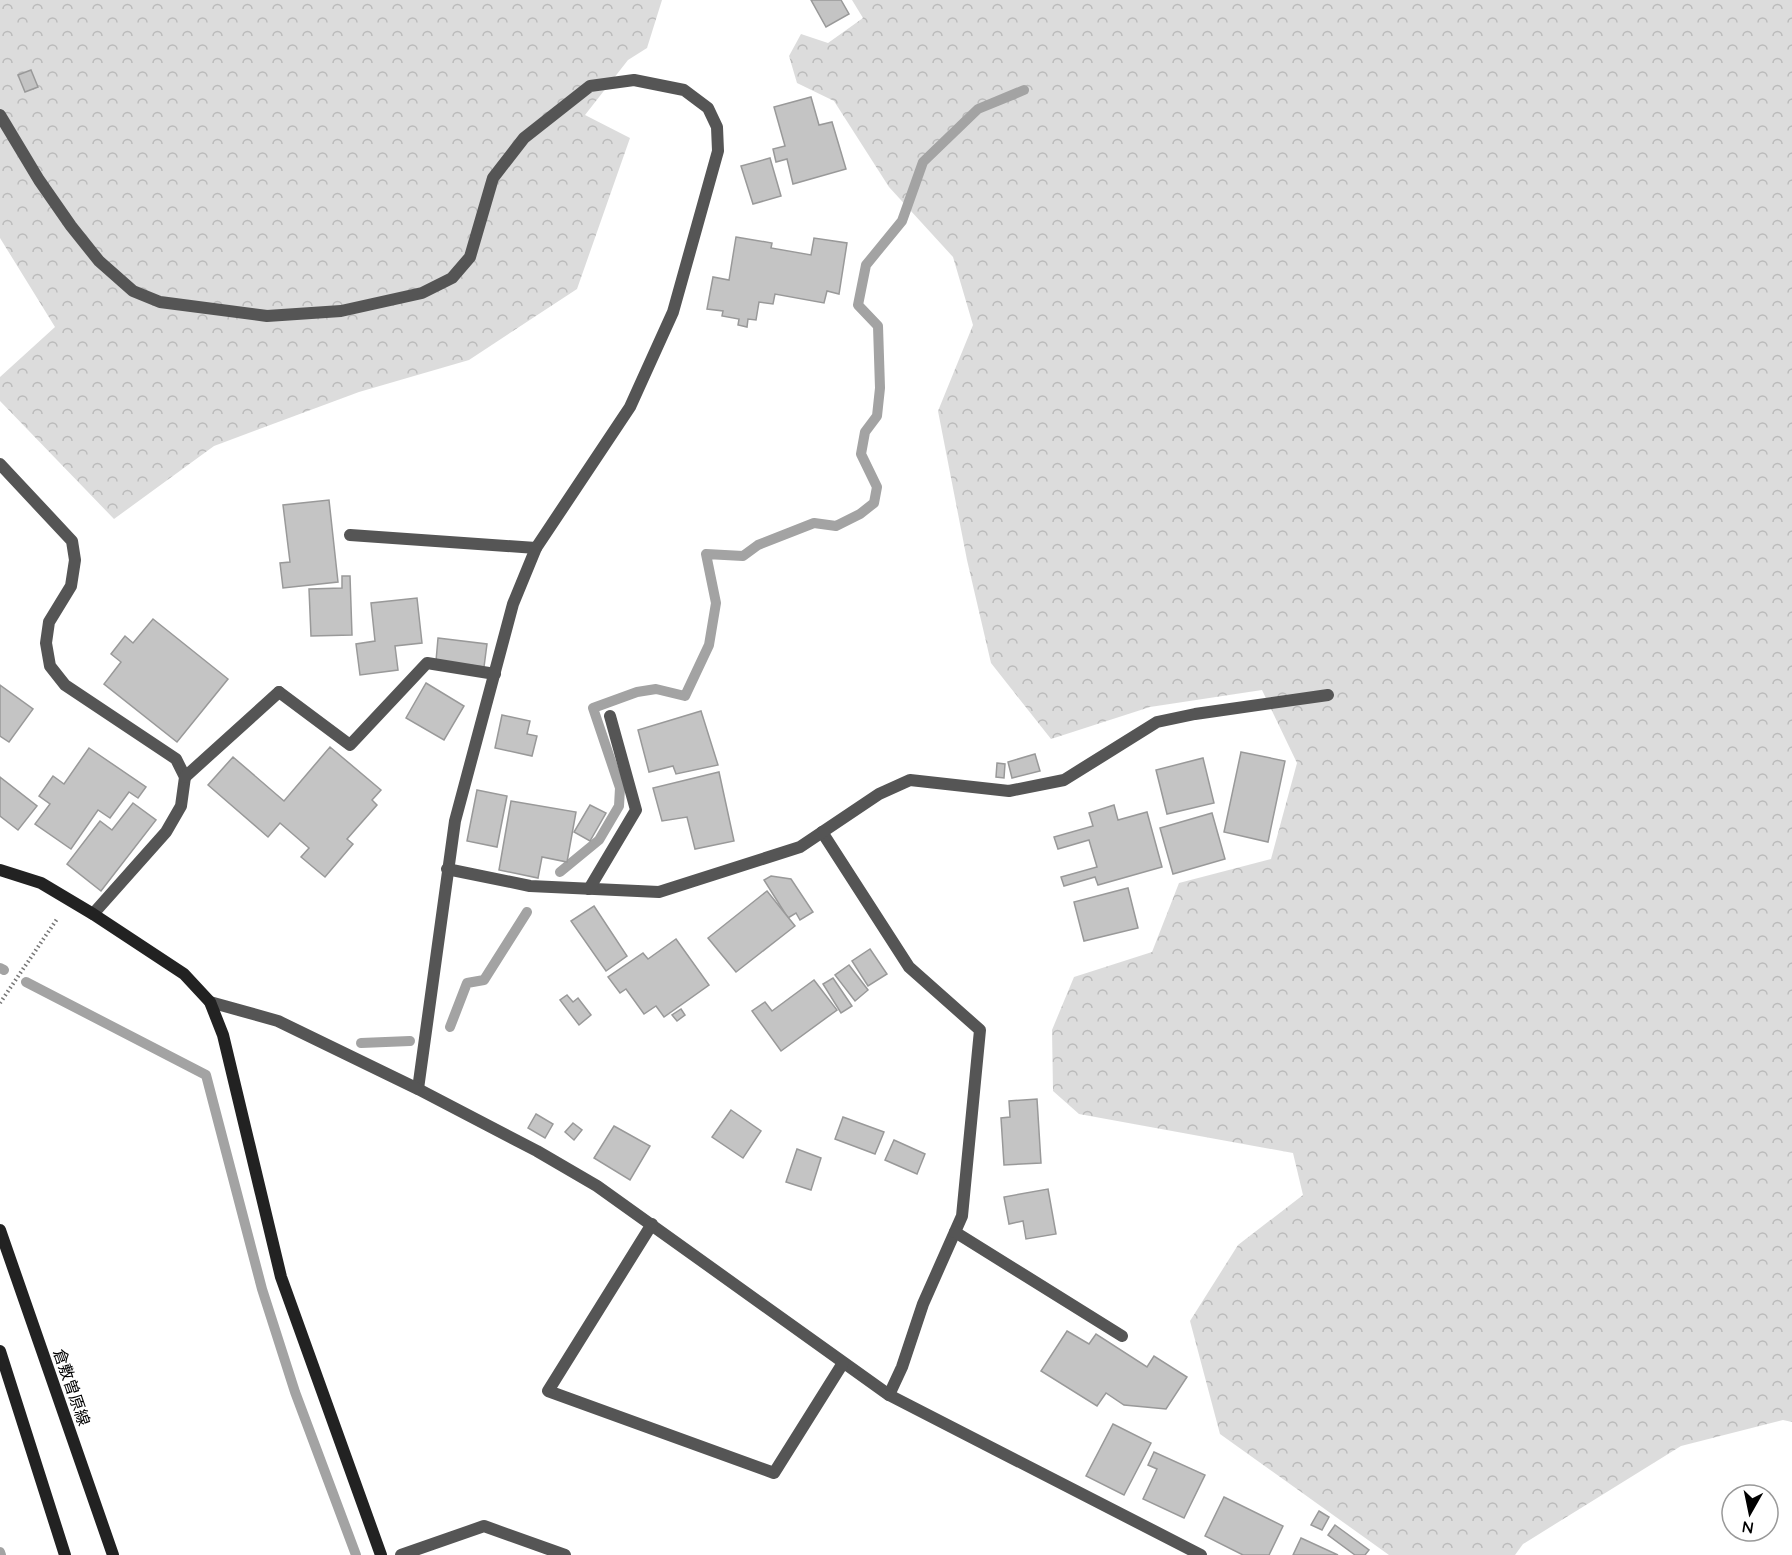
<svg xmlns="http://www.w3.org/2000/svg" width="1792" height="1555" font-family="Quicksand,'Noto Sans JP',sans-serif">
	<defs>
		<pattern id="forest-crowns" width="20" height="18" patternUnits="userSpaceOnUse" patternTransform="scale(1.5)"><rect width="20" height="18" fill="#dcdcdc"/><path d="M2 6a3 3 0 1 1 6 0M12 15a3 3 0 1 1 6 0" fill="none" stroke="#bbb"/></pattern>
	</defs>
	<rect width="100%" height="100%" fill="#fff"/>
	<g fill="url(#forest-crowns)">
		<path d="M0,0H662L647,48L628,60L585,115L630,138L577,289L469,360L359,392L214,446L114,519L0,401V377L55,327L0,238Z"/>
		<path d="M852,0H1792V1422L1783,1420L1681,1446L1523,1544L1515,1555H1389L1220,1434L1190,1321L1238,1245L1303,1195L1293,1153L1079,1114L1053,1091L1052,1030L1074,977L1152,952L1179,883L1271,859L1297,763L1262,690L1150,707L1051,739L991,663L967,560L938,411L973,325L953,257L889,187L834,101L797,83L789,56L801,34L828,43L863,18Z"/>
	</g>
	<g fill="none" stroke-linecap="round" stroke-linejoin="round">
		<g stroke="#a3a3a3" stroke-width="10">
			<path d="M560,872L599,840L619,806L620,788L593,708L637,692L656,689L685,696L709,645L716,603L706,554L743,556L758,545L814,523L836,526L860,514L874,503L877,487L861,454L865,432L877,416L880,388L878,326L858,305L866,265L902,221L923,162L978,109L1024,90"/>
			<path d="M0,968L4,970"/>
			<path d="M26,982L206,1075L262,1289L295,1392L356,1555"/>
			<path d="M450,1027L467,983L484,980L527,912"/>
			<path d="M361,1043L410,1041"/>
			<path d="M0,1552L1,1555"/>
		</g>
	</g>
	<g fill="#c4c4c4" stroke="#999" stroke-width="1.5">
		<path d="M811,0H841L849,14L826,27Z"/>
		<path d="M31,70L38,87L25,92L18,75Z"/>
		<path d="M811,97L819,125L832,122L846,169L793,184L787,159L776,162L773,149L785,146L774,107Z"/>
		<path d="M770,158L781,196L753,204L741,166Z"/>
		<path d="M736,237L772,243L771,248L811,255L814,238L847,243L839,294L827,291L824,303L775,294L773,304L759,302L756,320L748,319L747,327L738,325L739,319L722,316L723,311L707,309L713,277L729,280Z"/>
		<path d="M329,500L338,582L283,588L280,563L290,562L283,505Z"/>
		<path d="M342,576H350L352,635L311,636L309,589L342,588Z"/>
		<path d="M417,598L422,643L395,646L398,670L360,675L356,644L375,641L371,603Z"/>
		<path d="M153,619L228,679L177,742L104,684L121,662L111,654L125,636L133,643Z"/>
		<path d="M438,638L487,644L484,667L436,661Z"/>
		<path d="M426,683L464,706L444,740L406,718Z"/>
		<path d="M0,685L33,709L9,742L0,736Z"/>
		<path d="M701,711L718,765L676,774L673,766L649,772L638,730Z"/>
		<path d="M502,715L530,721L527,734L537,736L532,756L495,748Z"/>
		<path d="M330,747L381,790L372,800L377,805L347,839L353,844L325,877L301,857L309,848L280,823L268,837L208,785L233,757L284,801Z"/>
		<path d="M89,748L146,787L138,798L129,792L110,818L98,810L71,849L35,824L50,804L39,796L53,776L64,784Z"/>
		<path d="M1241,752L1285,761L1268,842L1224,832Z"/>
		<path d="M1035,754L1040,771L1012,778L1008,762Z"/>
		<path d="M1203,758L1214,803L1167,814L1156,770Z"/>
		<path d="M997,763L1005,764L1004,778L996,777Z"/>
		<path d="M719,772L734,841L695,849L687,817L662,821L653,788Z"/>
		<path d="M0,777L37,806L18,830L0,816Z"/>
		<path d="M477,790L507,796L497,847L467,841Z"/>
		<path d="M511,801L576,812L567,862L542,857L538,878L499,870Z"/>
		<path d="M133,803L156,820L101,891L67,864L100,821L112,830Z"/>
		<path d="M590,805L606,813L590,841L574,832Z"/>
		<path d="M1114,805L1118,820L1147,812L1162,867L1098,885L1095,877L1064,886L1061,877L1097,867L1089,840L1058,849L1054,837L1093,826L1089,813Z"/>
		<path d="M1212,813L1225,859L1173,874L1160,828Z"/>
		<path d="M771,876L791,879L813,912L800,920L796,913L788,918L764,880Z"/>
		<path d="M1128,888L1138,928L1084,941L1074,902Z"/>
		<path d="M767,891L795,926L736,972L708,938Z"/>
		<path d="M594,906L627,956L606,971L571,921Z"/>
		<path d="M676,939L709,985L664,1017L656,1006L644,1014L626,989L620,993L608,977L643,953L648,959Z"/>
		<path d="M870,949L887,974L868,986L852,961Z"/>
		<path d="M849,965L868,990L855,1001L835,975Z"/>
		<path d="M833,978L852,1006L841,1013L823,984Z"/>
		<path d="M814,980L837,1010L781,1051L752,1011L765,1002L772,1011Z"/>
		<path d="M567,995L573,1002L578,998L591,1015L579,1025L560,1000Z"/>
		<path d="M681,1009L685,1015L677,1021L672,1015Z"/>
		<path d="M1037,1099L1041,1163L1004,1165L1001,1118L1010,1117L1009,1101Z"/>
		<path d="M731,1110L761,1131L743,1158L712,1137Z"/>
		<path d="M536,1114L553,1124L545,1138L528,1128Z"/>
		<path d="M843,1117L884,1132L875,1154L835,1139Z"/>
		<path d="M573,1123L582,1130L574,1140L565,1132Z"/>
		<path d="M614,1126L650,1146L630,1180L594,1158Z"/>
		<path d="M894,1140L925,1154L917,1174L885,1160Z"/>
		<path d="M797,1149L821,1158L811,1190L786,1182Z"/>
		<path d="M1048,1189L1056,1234L1026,1239L1023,1221L1009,1224L1004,1197Z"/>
		<path d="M1067,1331L1089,1344L1096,1334L1147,1367L1154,1356L1187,1377L1166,1409L1124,1405L1106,1393L1097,1406L1041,1371Z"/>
		<path d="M1113,1424L1151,1443L1124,1495L1086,1476Z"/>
		<path d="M1154,1452L1205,1475L1184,1518L1143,1499L1157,1469L1148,1465Z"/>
		<path d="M1224,1497L1283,1526L1269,1555H1243L1205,1536Z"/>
		<path d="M1319,1511L1329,1517L1322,1530L1311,1525Z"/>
		<path d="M1335,1525L1369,1550L1365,1555H1355L1328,1535Z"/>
		<path d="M1301,1538L1338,1555H1293Z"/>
	</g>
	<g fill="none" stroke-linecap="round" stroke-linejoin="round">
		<path stroke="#777" stroke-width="4" stroke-dasharray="1.5 3" stroke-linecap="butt" d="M0,1003L57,919"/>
		<g stroke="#555" stroke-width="12">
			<path d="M350,535L536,548"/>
			<path d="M279,692L350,745L427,663L495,674"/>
		</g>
		<g stroke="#555" stroke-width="12">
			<path d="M0,115L39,180L71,226L99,261L133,291L160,302L267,316L341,311L422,293L452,278L470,257L493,178L524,138L590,86L634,80L684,90L708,108L717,127L718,151L673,312L630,407L536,548L513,604L455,821L418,1089"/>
			<path d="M0,464L72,541L75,560L71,586L49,622L46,643L50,666L65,685L176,759L185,777L181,806L166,832L93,914"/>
			<path d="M185,777L279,692"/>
			<path d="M822,832L909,967L980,1030L962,1216L923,1304L902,1367L889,1395"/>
			<path d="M447,869L530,886L659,892L800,847L879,794L910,780L1009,791L1064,780L1157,722L1195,714L1328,695"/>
			<path d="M589,889L636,810L610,716"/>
			<path d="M210,1002L278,1021L418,1089L537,1151L597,1186L889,1395L1201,1555"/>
			<path d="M652,1224L548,1391L774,1473L843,1363"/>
			<path d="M955,1232L1122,1336"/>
			<path d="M401,1555L484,1526L565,1555"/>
		</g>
		<g stroke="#222" stroke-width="12">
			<path d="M0,870L41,883L93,914L184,974L210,1002L223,1035L281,1277L381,1555"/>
			<path d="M0,1230L113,1555"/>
			<path d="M0,1351L65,1555"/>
		</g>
	</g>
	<g text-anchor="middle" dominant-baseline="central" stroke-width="4.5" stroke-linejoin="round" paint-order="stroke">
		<g font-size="16" fill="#000" stroke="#fff">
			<text transform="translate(72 1387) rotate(71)">倉敷曽原線</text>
		</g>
	</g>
	<g transform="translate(1750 1513) rotate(189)"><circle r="28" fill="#ffffff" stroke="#999999" stroke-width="1.5"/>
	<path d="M0-4.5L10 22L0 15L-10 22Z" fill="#000000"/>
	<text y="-9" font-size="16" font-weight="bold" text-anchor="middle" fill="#000000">N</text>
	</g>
</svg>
